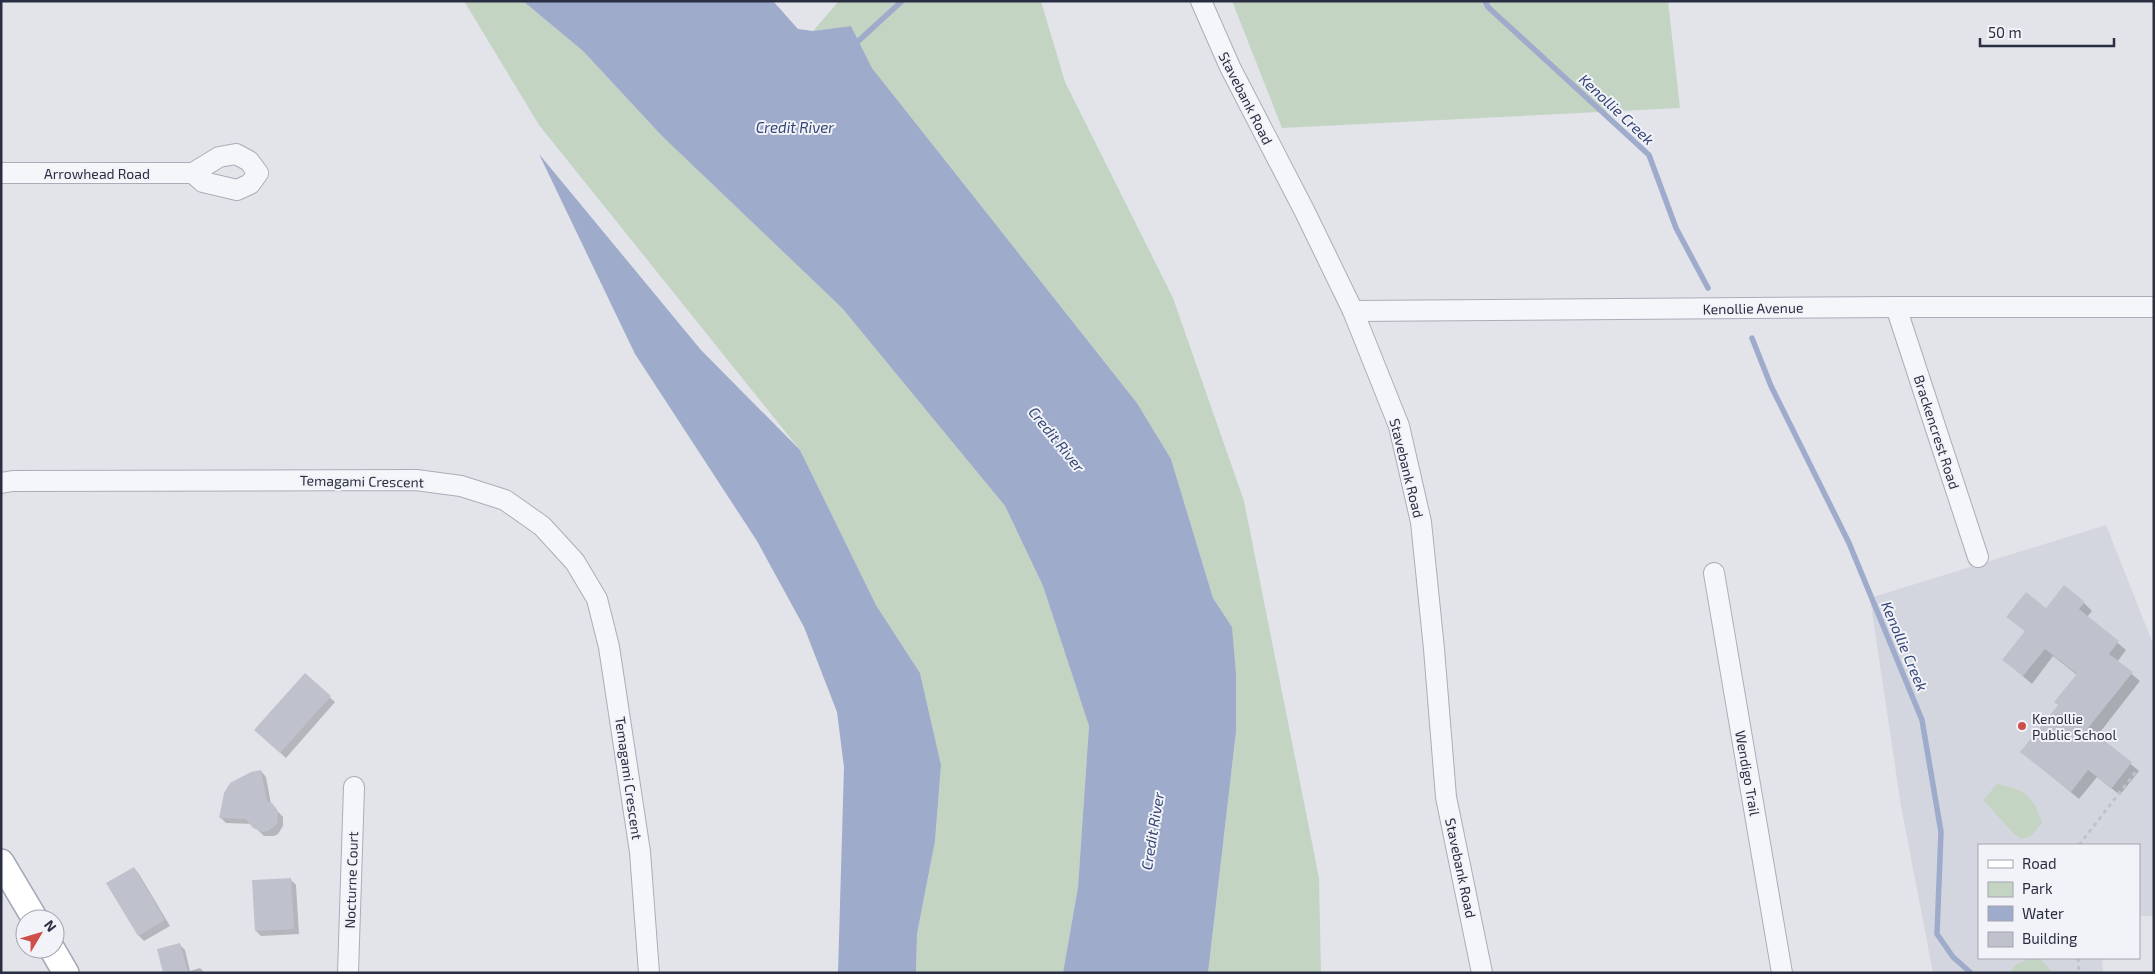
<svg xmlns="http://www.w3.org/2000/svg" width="2155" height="974" font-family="'Exo 2',sans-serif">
	<rect width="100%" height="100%" fill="#e2e4ea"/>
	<path fill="#d4d6df" d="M2106,525L2154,646V916H2139V845H1979V958H2102L2103,973H1933L1901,806L1870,598Z"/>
	<g fill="#c4d4c3">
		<path d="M464,1H523L583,51L662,136L842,308L1005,506L1043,586L1089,726L1078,887L1063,973H916L917,934L935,841L941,765L920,673L876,605L800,450L539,125Z"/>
		<path d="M839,1H1041L1065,82L1173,298L1244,501L1319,878L1321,973H1208L1236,732L1232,627L1213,598L1171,459L1137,403L872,68L851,26L813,31Z"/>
		<path d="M1232,1H1668L1680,108L1282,128Z"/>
		<path d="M1997,784C2024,789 2033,795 2042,823L2031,836L2021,839L2014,834L1983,800Z"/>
		<path d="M2030,958H2040L2053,973H2009L2015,965Z"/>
	</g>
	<g fill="#9eabca">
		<path d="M523,1H773L798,29L813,31L851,26L872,68L1137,403L1171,459L1213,598L1232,627L1236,674V732L1208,973H1063L1078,887L1089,726L1043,586L1005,506L842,308L662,136L583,51Z"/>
		<path d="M539,154L701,350L800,450L876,605L920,673L941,765L935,841L917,934L916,973H838L844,767L837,712L804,627L757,541L635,354Z"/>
	</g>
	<g fill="#0003">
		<path d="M2084,603L2092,611L2087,617L2126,650L2117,662L2140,681L2097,736L2139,771L2120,795L2097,777L2079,799L2022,752L2059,705L2077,675L2053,656L2032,684L2004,660L2026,632L2008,617Z"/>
		<path d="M305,675L335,702L286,758L261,735Z"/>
		<path d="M261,771L266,777L271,804L283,817V826L278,834L274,836H264L252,824L226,823L220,817Z"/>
		<path d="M134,868L139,874L170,926L144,941L139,936L108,883Z"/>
		<path d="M291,880L296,885L299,934L261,936L256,931Z"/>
		<path d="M180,945L185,950L190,971L200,968L205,973H165Z"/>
	</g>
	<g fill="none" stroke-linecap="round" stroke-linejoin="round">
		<g stroke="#9eabca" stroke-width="5.5">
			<path d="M1485,1L1488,7L1649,155L1676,228L1708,288"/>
			<path d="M854,45L902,1"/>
			<path d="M1752,338L1771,386L1849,543L1922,720L1941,832L1937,934L1953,957L1971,973"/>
		</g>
	</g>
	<g fill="#bfc2cd">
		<path d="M2064,585L2085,602L2079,609L2119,641L2109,654L2133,672L2088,728L2132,762L2112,788L2088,770L2071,792L2020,752L2058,705L2054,702L2077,674L2045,649L2023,676L2002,660L2025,631L2006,617L2026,592L2046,608Z"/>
		<path d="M305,673L331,696L280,753L254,730Z"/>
		<path d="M261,770L267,801L272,803L278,811L277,824L268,831L263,832L253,828L246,819L219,818L224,793L230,783L251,772Z"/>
		<path d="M134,867L165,920L138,936L106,883Z"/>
		<path d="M291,878L294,929L255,931L252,880Z"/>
		<path d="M180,943L188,973H163L157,949Z"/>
	</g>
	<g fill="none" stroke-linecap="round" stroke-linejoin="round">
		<g stroke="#abadb8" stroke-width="22">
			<g id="minor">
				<path d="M1201,1L1230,67L1305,212L1353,311L1399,426L1421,522L1434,649L1446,797L1482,973"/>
				<path d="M1,173H193L219,157L236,154L249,161L258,173L250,184L237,190L203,182L193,173"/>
				<path d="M1896,307L1978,557"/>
				<path d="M1353,311L1896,307H2154"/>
				<path d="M1,483L13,481L416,480L461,486L505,500L542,526L575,562L597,599L609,647L640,852L649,973"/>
				<path d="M1714,573L1782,973"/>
				<path d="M348,973L354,787"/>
			</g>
		</g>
		<g stroke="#a2a6b6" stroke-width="28">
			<g id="major">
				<path d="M1,862L35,919"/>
				<path d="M52,949L66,973"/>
			</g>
		</g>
		<g stroke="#c0c2c9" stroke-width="3" stroke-dasharray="4 4" stroke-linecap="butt">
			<path d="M2079,845L2138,769"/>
			<path d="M2078,958L2079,973"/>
		</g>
		<use href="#minor" stroke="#f5f6f9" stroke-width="20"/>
		<use href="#major" stroke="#fff" stroke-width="25"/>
	</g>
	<circle fill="#cd4f4a" stroke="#f2f3f8" stroke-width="2" cx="2022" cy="726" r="5"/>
	<g text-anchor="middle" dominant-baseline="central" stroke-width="4" stroke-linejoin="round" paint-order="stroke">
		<g font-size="14" fill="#2a2e42" stroke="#f2f3f8">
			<text transform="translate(1246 98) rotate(63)">Stavebank Road</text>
			<text x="97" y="173">Arrowhead Road</text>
			<text transform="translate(1753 308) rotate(-1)">Kenollie Avenue</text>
			<text transform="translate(1937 432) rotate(72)">Brackencrest Road</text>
			<text transform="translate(1407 468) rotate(76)">Stavebank Road</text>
			<text transform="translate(362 481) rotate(1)">Temagami Crescent</text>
			<text transform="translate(1748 773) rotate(80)">Wendigo Trail</text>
			<text transform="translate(629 778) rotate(82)">Temagami Crescent</text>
			<text transform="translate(1461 868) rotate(78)">Stavebank Road</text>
			<text transform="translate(351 880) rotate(-88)">Nocturne Court</text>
		</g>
		<g font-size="14" fill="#2a2e42" stroke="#f2f3f8" text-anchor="start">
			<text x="2032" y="718">Kenollie<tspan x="2032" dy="16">Public School</tspan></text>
		</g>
		<g font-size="15" font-style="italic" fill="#354576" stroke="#f2f3f8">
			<text transform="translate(1617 109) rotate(43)">Kenollie Creek</text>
			<text x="795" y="127">Credit River</text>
			<text transform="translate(1057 439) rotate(51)">Credit River</text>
			<text transform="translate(1905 646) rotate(67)">Kenollie Creek</text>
			<text transform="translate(1152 831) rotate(-81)">Credit River</text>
		</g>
	</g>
	<rect width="2155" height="974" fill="none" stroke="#2a2e42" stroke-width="5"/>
	<rect x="1978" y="844" width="162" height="115" fill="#f2f3f8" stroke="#a2a4af"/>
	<rect x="1988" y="860" width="25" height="8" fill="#ffffff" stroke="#a2a4af"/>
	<text x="2022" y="869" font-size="15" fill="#2a2e42">Road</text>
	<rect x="1988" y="882" width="25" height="15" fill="#c4d4c3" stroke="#a2a4af"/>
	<text x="2022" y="894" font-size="15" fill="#2a2e42">Park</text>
	<rect x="1988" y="906" width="25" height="15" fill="#9eabca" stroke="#a2a4af"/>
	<text x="2022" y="919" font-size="15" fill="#2a2e42">Water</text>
	<rect x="1988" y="932" width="25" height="15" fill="#bfc2cd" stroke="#a2a4af"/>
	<text x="2022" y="944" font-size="15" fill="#2a2e42">Building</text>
	<g transform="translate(40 934) rotate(52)"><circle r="24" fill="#f2f3f8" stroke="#a2a4af"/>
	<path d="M0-4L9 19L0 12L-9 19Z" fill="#cd4f4a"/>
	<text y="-8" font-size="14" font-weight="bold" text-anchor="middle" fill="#2a2e42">N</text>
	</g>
	<path d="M1980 38v8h134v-8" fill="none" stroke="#2a2e42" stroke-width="2.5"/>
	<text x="1988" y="38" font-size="15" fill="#2a2e42" stroke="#f2f3f8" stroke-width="4" paint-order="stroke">50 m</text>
</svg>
